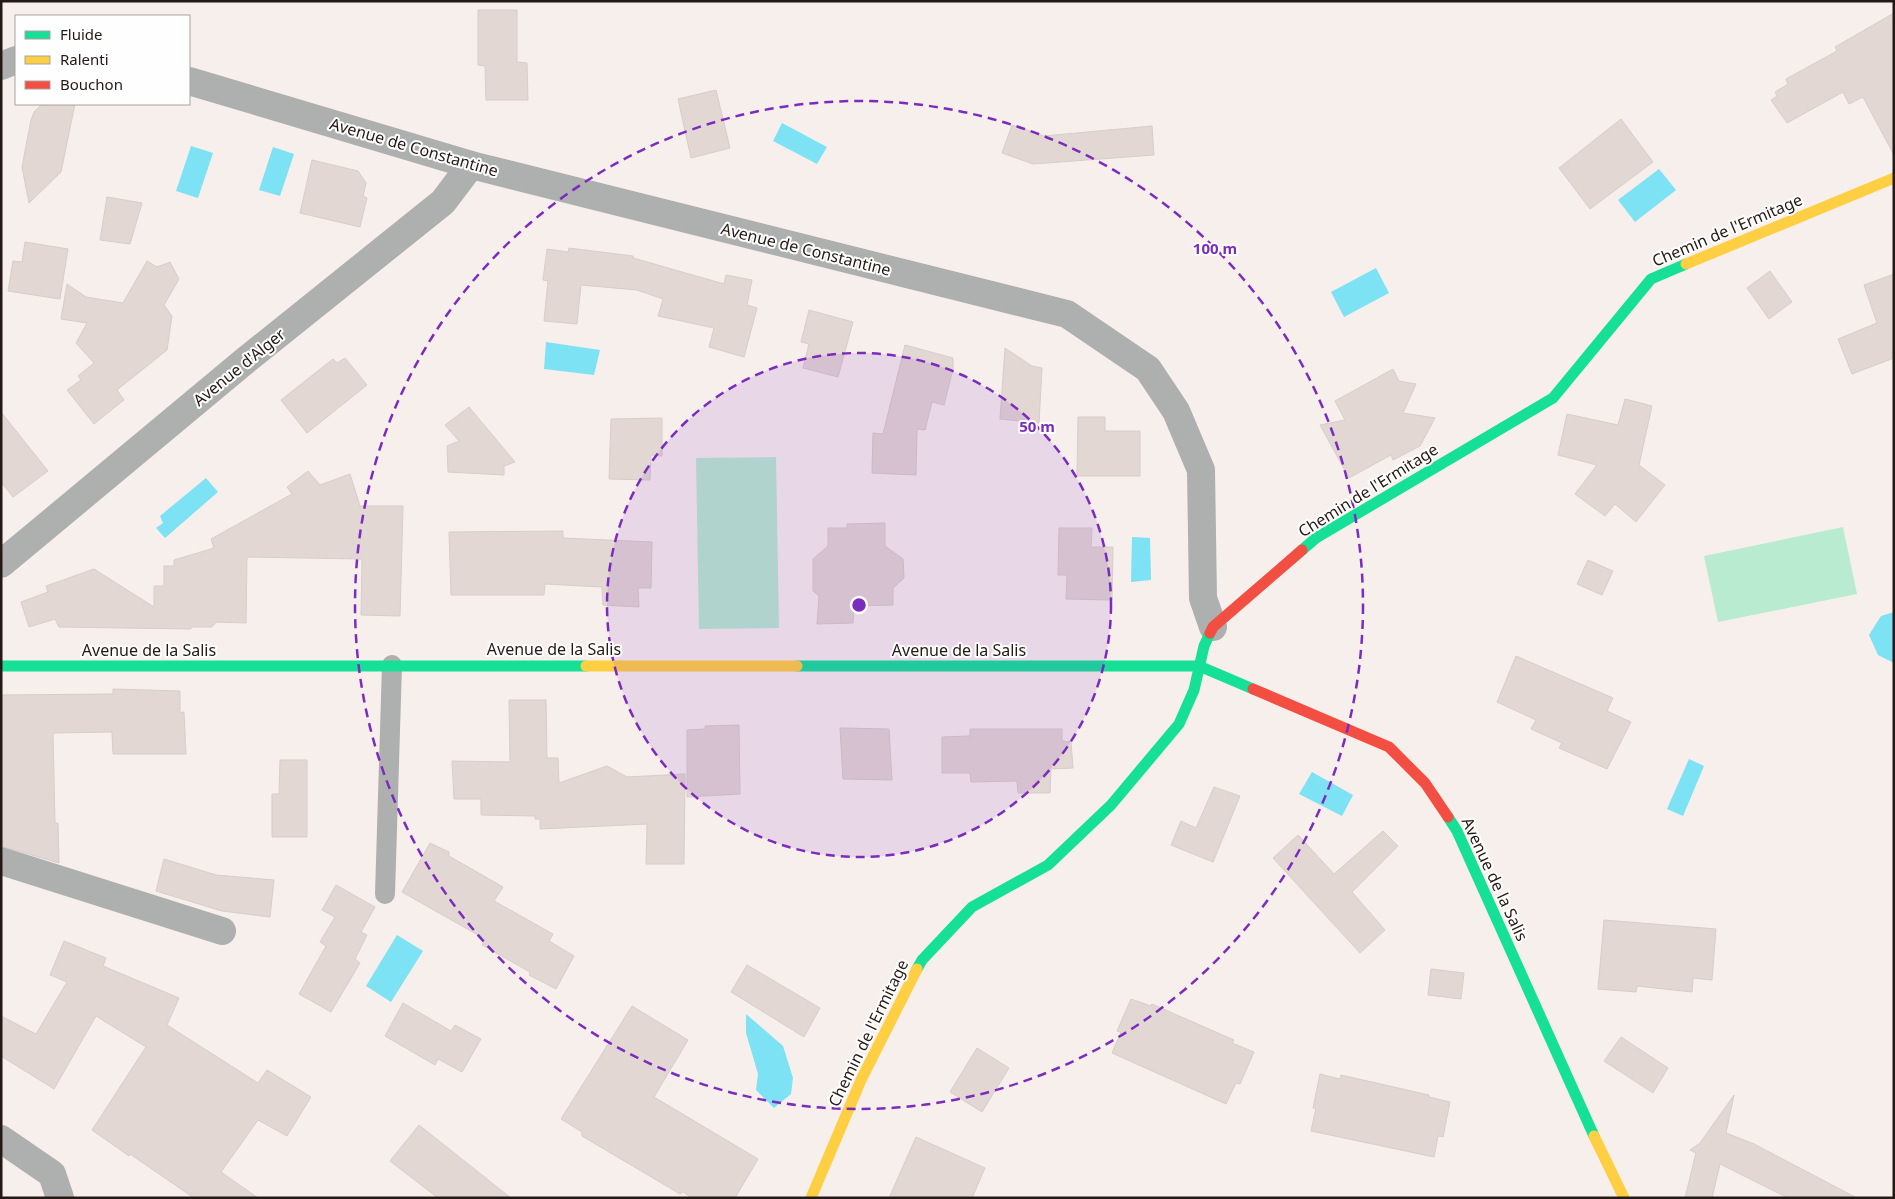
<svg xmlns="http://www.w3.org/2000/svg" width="1895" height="1199" font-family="'Noto Sans',sans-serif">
	<rect width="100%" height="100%" fill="#f7efec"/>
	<g fill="#b9ebd1">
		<path d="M776,457L779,628L699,629L696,458Z"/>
		<path d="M1843,527L1857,594L1718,622L1704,556Z"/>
	</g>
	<g fill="#7de2f4">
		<path d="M782,123L827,147L817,164L773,141Z"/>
		<path d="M191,146L213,153L198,198L176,191Z"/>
		<path d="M273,147L294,154L280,196L259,190Z"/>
		<path d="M1659,169L1676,190L1635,222L1618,200Z"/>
		<path d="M1376,268L1389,293L1344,317L1331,292Z"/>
		<path d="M546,342L600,350L594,375L544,369Z"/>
		<path d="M206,478L218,492L165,538L156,528L163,523L160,516Z"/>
		<path d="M1132,537L1150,538L1151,580L1131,582Z"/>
		<path d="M1894,612V663L1878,655L1869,635L1881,616Z"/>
		<path d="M1689,759L1704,766L1683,816L1667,809Z"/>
		<path d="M1312,772L1353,795L1342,816L1299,794Z"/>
		<path d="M397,935L423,951L391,1002L366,986Z"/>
		<path d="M746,1014L783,1046L793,1078L791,1094L774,1108L756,1090L758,1074L746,1033Z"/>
	</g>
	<g fill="#e3d7d3" stroke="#d7cdca">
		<path d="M478,10H517V62L527,63L528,100H486L485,66L478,65Z"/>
		<path d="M1894,13V155L1863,97L1849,104L1843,92L1787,123L1771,100L1777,96L1775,92L1788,84L1786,79L1837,51L1835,47Z"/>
		<path d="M716,90L730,148L691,158L678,99Z"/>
		<path d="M42,104H75L61,172L29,203L22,167L31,120L34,112Z"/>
		<path d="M1621,119L1653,162L1590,209L1559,168Z"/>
		<path d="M1012,125L1044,136L1152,126L1154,155L1033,164L1002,153Z"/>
		<path d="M312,160L358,171L366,183L363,196L367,198L360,227L300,213Z"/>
		<path d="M107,197L142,203L130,244L100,240Z"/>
		<path d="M25,242L68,249L60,299L8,291L13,261L22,262Z"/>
		<path d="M569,248L633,256V258L724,284L726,275L752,280L747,305L757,308L744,357L709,347L714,328L658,316L663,299L637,290L581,285L577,324L544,321L548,281L543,280L547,249L568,252Z"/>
		<path d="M147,261L157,267L170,262L179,279L164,305L172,316L167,350L117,390L124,400L94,424L67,390L81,380L78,376L94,363L76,343L87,323L61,319L67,284L86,297L123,303Z"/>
		<path d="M1770,271L1792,302L1769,319L1747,288Z"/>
		<path d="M1894,274V358L1852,374L1838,339L1877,323L1864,285Z"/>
		<path d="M809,310L853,322L838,377L803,368L809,344L801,342Z"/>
		<path d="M905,345L953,358V369L944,405L932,402L925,430L917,429L916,475L872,473L873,433L883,434Z"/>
		<path d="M1005,348L1032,366L1042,368L1039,423L1000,419Z"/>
		<path d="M345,358L367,385L307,433L281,400L333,359L337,363Z"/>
		<path d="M1393,369L1399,381L1416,384L1403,413L1435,418L1420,446L1393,460L1391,455L1349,478L1320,425L1345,420L1335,401Z"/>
		<path d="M1625,399L1652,406L1639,465L1665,485L1636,522L1615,504L1605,516L1575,494L1597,465L1558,455L1567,414L1618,425Z"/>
		<path d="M469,407L515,462L504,466V475L448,472L447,446L459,441L445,425Z"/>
		<path d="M1,412L48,471L13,497L1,482Z"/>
		<path d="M1078,417H1105V431H1140V476H1077Z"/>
		<path d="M662,418V456L651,455L650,480L609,479L611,419Z"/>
		<path d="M308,471L320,485L350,474L360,506H403L400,616L361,615L362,559L247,557L246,623L216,622L212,627H191V629L59,627L55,619L29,627L21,602L48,592L46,586L94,569L154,607V586H164V566H174V560L214,548L211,539L292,494L287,487Z"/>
		<path d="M885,523V546L903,559L904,578L893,588V605L854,606L853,623L817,624L819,596L813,591V559L828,546V528H847V524Z"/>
		<path d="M1059,528H1092L1091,547H1113L1112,600L1066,599L1067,575H1058Z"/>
		<path d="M563,531V538L652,542L651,588H638L639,607L603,605L602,587L545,584L544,595H451L449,532Z"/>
		<path d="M1588,560L1613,571L1602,595L1577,584Z"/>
		<path d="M1516,656L1613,698L1607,711L1631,722L1607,769L1559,748L1562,743L1531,729L1536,720L1497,702Z"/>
		<path d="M113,689L180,691V713L184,712L186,754H113L112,732L53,733L55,823H58L59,863L1,846V695L113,694Z"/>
		<path d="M509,700H546L547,758H558L559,783L607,766L627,777L685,774L684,864H646L647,824L540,829V819H535V816L481,815V799H454L452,761L510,762Z"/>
		<path d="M739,725L740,794L687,797V730L705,729V726Z"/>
		<path d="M840,728L889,729L892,780L843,779Z"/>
		<path d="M970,729H1062V741L1071,742L1073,768L1051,769L1050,793H1018L1017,781L971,782L970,773H942V737L970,736Z"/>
		<path d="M280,760H307V837H272V794H279Z"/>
		<path d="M1214,787L1240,796L1213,862L1171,845L1181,821L1196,828Z"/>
		<path d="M1383,831L1398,846L1352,892L1385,930L1360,953L1273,858L1298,835L1334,874Z"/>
		<path d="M430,843L449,852V856L503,887L494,901L553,934L549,941L574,956L556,989L529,975L530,972L482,945L485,939L402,892Z"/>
		<path d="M164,859L216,875L274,880L270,917L222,911L156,891Z"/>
		<path d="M336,885L375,907L361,932L367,935L355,959L360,963L331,1012L299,994L326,946L320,942L335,917L322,910Z"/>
		<path d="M1604,920L1716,929L1712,980L1693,978L1692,992L1637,986L1636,992L1598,989Z"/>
		<path d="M64,941L106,958L103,966L179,998L167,1025L258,1083L267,1070L311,1097L287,1136L258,1120L221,1172L258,1198H194L130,1154L129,1156L92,1130L146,1047L96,1016L54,1089L1,1056V1016L36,1034L67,982L50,975Z"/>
		<path d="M747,965L820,1008L804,1037L731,992Z"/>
		<path d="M1431,969L1464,973L1461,999L1428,995Z"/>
		<path d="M1131,999L1151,1006L1152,1004L1234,1040L1232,1043L1254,1052L1240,1084L1236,1083L1226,1104L1112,1053L1121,1032L1117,1031Z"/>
		<path d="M403,1003L451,1031L455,1025L481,1039L462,1072L438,1059L435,1065L385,1036Z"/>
		<path d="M632,1006L688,1040L654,1097L758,1159L735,1198H692L683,1192L680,1194L582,1136V1132L561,1119Z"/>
		<path d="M1621,1037L1668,1068L1653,1093L1604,1061Z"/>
		<path d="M977,1048L1009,1068L982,1112L950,1092Z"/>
		<path d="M1320,1074L1340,1079L1341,1075L1429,1095V1097L1450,1102L1443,1137L1438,1136L1434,1157L1311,1131L1316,1108H1313Z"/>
		<path d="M1734,1095L1726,1133L1754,1144L1857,1198H1788L1720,1164L1712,1198H1685L1696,1153L1690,1150L1700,1143Z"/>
		<path d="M419,1125L511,1198H438L390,1161Z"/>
		<path d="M916,1137L985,1168L972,1198H889Z"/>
	</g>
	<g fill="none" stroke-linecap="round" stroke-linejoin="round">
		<path stroke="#aeafaf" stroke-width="20" d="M385,894L392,665"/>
		<g stroke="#aeafaf" stroke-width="28">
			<path d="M1,66L16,60"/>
			<path d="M189,81L471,165L1067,314L1148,369L1176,411L1201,470L1203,598L1213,627"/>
			<path d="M1,564L246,360L443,202L471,165"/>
			<path d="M1,861L222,931"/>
			<path d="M1,1139L52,1174L60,1198"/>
		</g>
		<g stroke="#16e098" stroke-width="11">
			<path d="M1302,550L1316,538L1553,398L1651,279L1686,264"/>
			<path d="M1,666H586"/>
			<path d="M797,666H1199L1253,689"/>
			<path d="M1448,817L1457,831L1594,1136"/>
			<path d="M917,969L922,960L972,907L1048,865L1111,805L1179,724L1194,690L1204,646L1210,633"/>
		</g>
		<g stroke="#ffcf43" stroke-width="11">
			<path d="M1686,264L1894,178"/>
			<path d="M586,666H797"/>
			<path d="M1594,1136L1624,1198"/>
			<path d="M811,1198L861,1080L917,969"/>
		</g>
		<g stroke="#f24e42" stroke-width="11">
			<path d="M1210,633L1213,627L1302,550"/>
			<path d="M1253,689L1389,747L1425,783L1448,817"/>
		</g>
	</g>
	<circle cx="859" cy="605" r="252" fill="#7b2cbf" fill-opacity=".12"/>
	<g fill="none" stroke="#7b2cbf" stroke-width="2.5" stroke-dasharray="9 6">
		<circle cx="859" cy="605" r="252"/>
		<circle cx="859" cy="605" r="504"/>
	</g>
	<g text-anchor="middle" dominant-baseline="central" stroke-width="4" stroke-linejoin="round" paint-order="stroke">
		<g font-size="16" fill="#241914" stroke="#fefefe">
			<text transform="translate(414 147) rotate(16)">Avenue de Constantine</text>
			<text transform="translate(1727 230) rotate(-23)">Chemin de l'Ermitage</text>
			<text transform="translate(806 249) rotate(14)">Avenue de Constantine</text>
			<text transform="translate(239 367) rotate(-39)">Avenue d'Alger</text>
			<text transform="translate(1368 490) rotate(-32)">Chemin de l'Ermitage</text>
			<text x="554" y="649">Avenue de la Salis</text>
			<text x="149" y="650">Avenue de la Salis</text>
			<text x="959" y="650">Avenue de la Salis</text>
			<text transform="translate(1495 879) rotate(65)">Avenue de la Salis</text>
			<text transform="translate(868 1033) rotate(-64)">Chemin de l'Ermitage</text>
		</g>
	</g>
	<circle cx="859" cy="605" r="8" fill="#7b2cbf" stroke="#fefefe" stroke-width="2.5"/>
	<g font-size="15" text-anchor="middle" font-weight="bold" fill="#7b2cbf" stroke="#fefefe" stroke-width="4" stroke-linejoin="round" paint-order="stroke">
		<text x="1215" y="254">100 m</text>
		<text x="1037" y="432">50 m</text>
	</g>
	<rect width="1895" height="1199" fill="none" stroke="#241914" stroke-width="5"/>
	<rect x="15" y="15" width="175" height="90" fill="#fefefe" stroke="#a7a2a0"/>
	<rect x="25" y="31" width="25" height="8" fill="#16e098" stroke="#a7a2a0"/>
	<text x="60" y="40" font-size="15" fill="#241914">Fluide</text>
	<rect x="25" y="56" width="25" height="8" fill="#ffcf43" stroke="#a7a2a0"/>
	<text x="60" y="65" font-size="15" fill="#241914">Ralenti</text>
	<rect x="25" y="81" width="25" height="8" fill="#f24e42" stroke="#a7a2a0"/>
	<text x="60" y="90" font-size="15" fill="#241914">Bouchon</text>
</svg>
